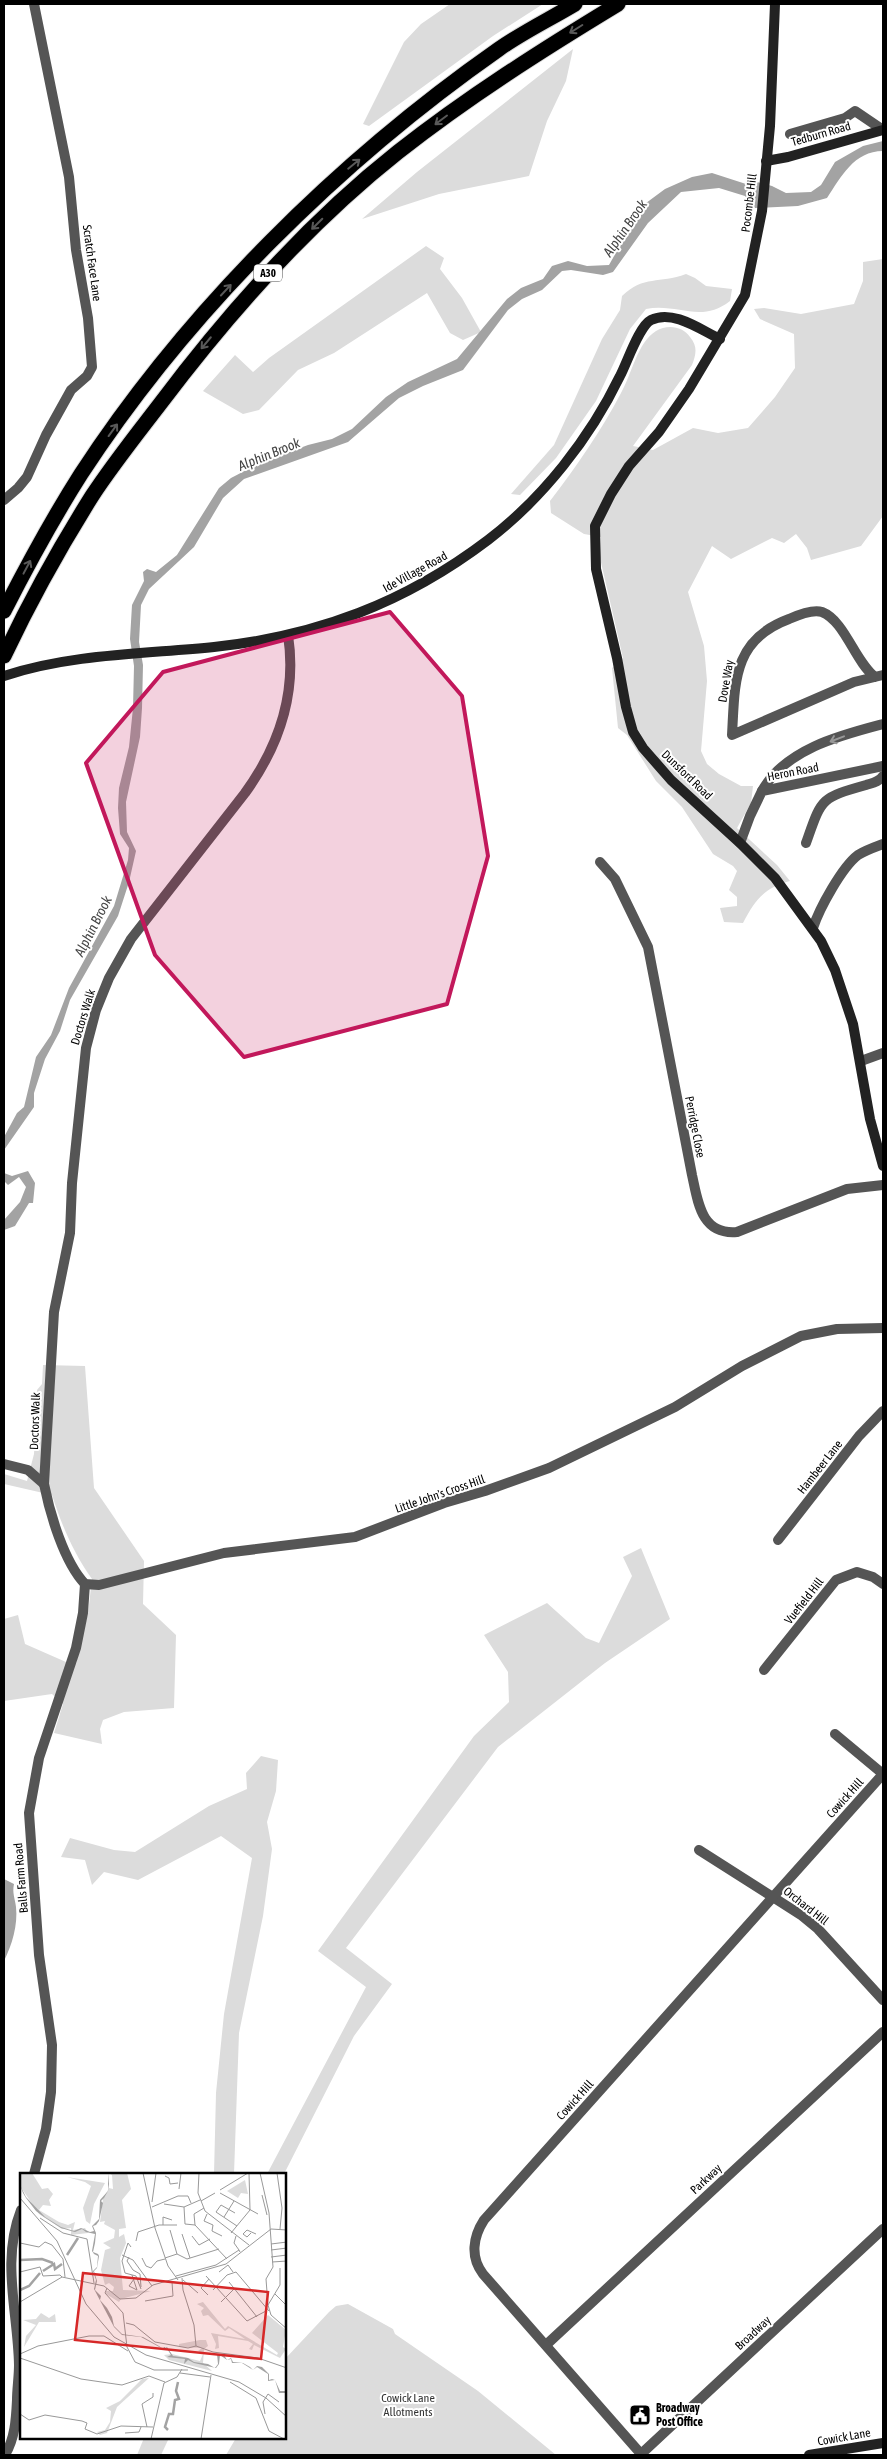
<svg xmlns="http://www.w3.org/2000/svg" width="887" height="2459" font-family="'Asap Condensed',sans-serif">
	<rect width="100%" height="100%" fill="#fff"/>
	<g fill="#dcdcdc">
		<path d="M450,4H543L493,36L369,126L363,124L404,42L421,24Z"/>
		<path d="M573,49L566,81L547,121L529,176L439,194L362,219L417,172Z"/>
		<path d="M426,246L444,258L440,269L462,298L481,332L463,340L450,333L427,293L334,353L298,370L259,410L243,414L203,391L235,355L253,372L269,358Z"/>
		<path d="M883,259V516L861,546L811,560L807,548L796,534L784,543L772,538L731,559L712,546L688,592L704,646L707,681L701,751L707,764L719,774L741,786H753L751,803L737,828L777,865L790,881C764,888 755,900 743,923L724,922L720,908L737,906V897L729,890L737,871L733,866L713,854L682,807L656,781L627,735L618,728L612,668L623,658L600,558L601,537L584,534L551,513L550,501C576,467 601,431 621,393C632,374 637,343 656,331C667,324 683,326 690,337C698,347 696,354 692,365L633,446L653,450L693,428L718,433L748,428L775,397L795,368L794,334L760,319L754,309L764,308L801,314L854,304L863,281V262Z"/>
		<path d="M686,274L695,278L706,286L732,289L730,301C701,324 678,303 646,309L630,329L596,401L556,458L520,495L511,494L554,445L602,339L620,310L622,296C644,275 659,284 686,274Z"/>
		<path d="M43,1365L85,1366L94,1488L144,1561L143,1604L176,1635L174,1708L124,1712L103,1720L100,1729L102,1744L54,1733L63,1704L52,1694L4,1701V1619L18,1615L25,1644L66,1662L76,1664L88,1613L92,1579C73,1552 62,1526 52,1495L4,1484V1474L27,1481L34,1454L37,1390L42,1384Z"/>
		<path d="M641,1548L670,1619L605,1663L498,1747L346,1948L392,1984L354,2036L284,2174H267L366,1987L318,1951L474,1736L509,1702L508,1672L484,1635L547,1603L586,1638L599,1643L632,1576L623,1557Z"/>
		<path d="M261,1756L278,1760L276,1791L267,1822L272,1849L263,1916L239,2033L234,2174H214L216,2093L224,2014L252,1858L221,1836L138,1880L104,1872L92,1885L85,1860L61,1857L70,1838L114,1850L135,1852L209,1806L247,1789L246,1773Z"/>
		<path d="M348,2304L393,2329L395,2334L478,2391L556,2455H226L236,2438H285V2359L329,2312L336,2306Z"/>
		<path d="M144,2438H169L161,2455H137Z"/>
	</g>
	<g fill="#a3a3a3">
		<path d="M883,141V151C854,151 841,177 827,198L798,206L755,208L745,196L719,188L681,192L648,223L613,272L603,275L571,270L562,271L542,290L522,299L508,310L463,370L423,386L399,398L348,442L244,479L223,498L194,547L149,589L141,605L139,642L143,665L142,708L140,737L126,802L127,832L136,851L129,882L118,916L70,1000L60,1031L45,1059L34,1093V1107L4,1150V1137L17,1113L24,1107L36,1057L51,1035L69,988L114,906L128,860L129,848L120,834L118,808L119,788L129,747L133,708L134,666L130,639L132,605L144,581L143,572L147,569L156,572L177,555L219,488L231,478L260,463L308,445L332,439L352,429L386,397L408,382L457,359L507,299L521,288L543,279L552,266L568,261L587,266L609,265L642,206L665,189L692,177L712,173L746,184L757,182L772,186L786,193L811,192L821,185L835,162L863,146Z"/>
		<path d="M28,1171L35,1183L33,1203H29L15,1226L4,1230V1220L20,1202L26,1187L19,1177L8,1185L4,1181V1173L12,1176Z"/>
		<path d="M4,1879L14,1884C12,1893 15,1898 16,1907C18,1925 12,1945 4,1961Z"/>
	</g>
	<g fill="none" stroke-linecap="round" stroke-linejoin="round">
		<g stroke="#dbdbdb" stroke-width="17">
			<g id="highway">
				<path d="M4,611C28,564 53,518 81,474C188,310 339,161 499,49C523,32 550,19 575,4"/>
				<path d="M4,656C30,601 60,547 92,496C113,464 137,434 160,404C230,311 307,224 398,152C468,97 542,50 618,4"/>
			</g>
		</g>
		<g stroke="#555" stroke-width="10">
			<path d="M790,134L845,118L855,111L883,130"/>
			<path d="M4,500L18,488L27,477L46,435L71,390L87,376L92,367L88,318L76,250L69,177L34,4"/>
			<path d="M288,635C297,693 279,746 245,793L131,939L109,978L96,1010L86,1048L72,1183L70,1233L54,1312L44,1484C50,1514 64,1562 85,1584L99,1585L224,1553L355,1537L444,1503L485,1491L549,1468L675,1407L742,1366L801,1336L837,1329L883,1328"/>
			<path d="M875,677C855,662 845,621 822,612C813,609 798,615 789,619C732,640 735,683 732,735L854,682L883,675"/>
			<path d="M762,791C785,749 841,735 883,724"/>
			<path d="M740,843L750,816L762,791L883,766"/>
			<path d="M806,843C822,798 820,798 866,785C872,783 879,782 883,776"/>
			<path d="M600,862L615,879L648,947L692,1175C698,1202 701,1235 737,1232L847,1189L883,1185"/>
			<path d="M813,928C819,909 842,867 858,855C866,850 875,847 883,844"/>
			<path d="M861,1061L883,1053"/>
			<path d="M4,1464L28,1470L44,1484"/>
			<path d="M778,1540L859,1436L883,1411"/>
			<path d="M764,1670L836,1580L857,1572L873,1577L883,1584"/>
			<path d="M835,1734L883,1774"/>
			<path d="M699,1850L801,1915L818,1929L883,2000"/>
			<path d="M34,2174L46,2129L51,2092L52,2045L39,1955L29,1813L39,1758L76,1648L83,1613L85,1584"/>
			<path d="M546,2345L883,2032"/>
			<path d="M641,2454L483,2274C470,2257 473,2237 484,2220L883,1774"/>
			<path d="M5,2455C15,2438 16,2420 17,2400C17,2389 19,2377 19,2365C18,2312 1,2261 21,2210"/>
			<path d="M640,2455L883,2229"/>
		</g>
		<g stroke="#222" stroke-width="10">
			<path d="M775,4L770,126L762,211L745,295L689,389L659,432L629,466L611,494L595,526L596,569L617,658L626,707L633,732L643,748L671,780L740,843L775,878L821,941L835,970L853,1024L870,1119L883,1166"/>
			<path d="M766,161L788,157L883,130"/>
			<path d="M4,676C70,654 144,654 214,647C317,636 405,603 488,540C543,498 590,438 620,376C627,363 639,326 651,320C673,309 701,330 720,339"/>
			<path d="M809,2455L883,2443"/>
		</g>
		<use href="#highway" stroke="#000" stroke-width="15"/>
	</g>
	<defs><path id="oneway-shaft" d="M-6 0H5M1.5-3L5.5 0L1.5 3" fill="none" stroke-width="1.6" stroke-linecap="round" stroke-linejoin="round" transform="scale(1.25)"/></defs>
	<g stroke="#595959">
		<use href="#oneway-shaft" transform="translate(576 29) rotate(148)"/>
		<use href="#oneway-shaft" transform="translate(441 120) rotate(143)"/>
		<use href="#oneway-shaft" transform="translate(354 164) rotate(-39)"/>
		<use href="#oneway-shaft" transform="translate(317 224) rotate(135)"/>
		<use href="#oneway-shaft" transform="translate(226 290) rotate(-47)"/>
		<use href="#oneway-shaft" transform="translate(206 343) rotate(130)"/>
		<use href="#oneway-shaft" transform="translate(113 430) rotate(-54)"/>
		<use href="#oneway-shaft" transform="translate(27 567) rotate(-62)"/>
	</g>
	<use stroke="#999" href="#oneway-shaft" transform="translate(837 739) rotate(159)"/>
	<path fill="#c2185b" fill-opacity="0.2" stroke="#c2185b" stroke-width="4" stroke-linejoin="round" d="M390,612L462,696L488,856L447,1004L244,1057L155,955L86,763L163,672Z"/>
	<defs>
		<g id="civic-square" transform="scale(1.125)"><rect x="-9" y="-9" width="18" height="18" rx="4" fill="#000" stroke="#fff"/><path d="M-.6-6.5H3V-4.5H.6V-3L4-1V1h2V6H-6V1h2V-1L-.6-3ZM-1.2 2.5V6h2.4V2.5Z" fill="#fff"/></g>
	</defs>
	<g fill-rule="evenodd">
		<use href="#civic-square" x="640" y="2415"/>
	</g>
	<g text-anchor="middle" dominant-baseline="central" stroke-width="4" stroke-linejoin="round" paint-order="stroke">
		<rect fill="#fff" stroke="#4c4c4c" stroke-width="1" x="254" y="264.5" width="28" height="17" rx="4"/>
		<g font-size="11" font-weight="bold" fill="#000">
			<text x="268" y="273">A30</text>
		</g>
		<g font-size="12" fill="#000" stroke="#fff">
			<text transform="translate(821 134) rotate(-16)">Tedburn Road</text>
			<text transform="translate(749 203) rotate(-83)">Pocombe Hill</text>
			<text transform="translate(92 263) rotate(82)">Scratch Face Lane</text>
			<text transform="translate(415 572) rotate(-29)">Ide Village Road</text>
			<text transform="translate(726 681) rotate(-80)">Dove Way</text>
			<text transform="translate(793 772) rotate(-11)">Heron Road</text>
			<text transform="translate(687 775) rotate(44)">Dunsford Road</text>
			<text transform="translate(83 1017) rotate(-73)">Doctors Walk</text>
			<text transform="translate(695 1127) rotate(79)">Perridge Close</text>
			<text transform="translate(35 1421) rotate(-88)">Doctors Walk</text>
			<text transform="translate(820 1467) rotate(-52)">Hambeer Lane</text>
			<text transform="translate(440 1494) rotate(-19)">Little John's Cross Hill</text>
			<text transform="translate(804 1601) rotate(-52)">Vuefield Hill</text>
			<text transform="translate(845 1798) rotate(-48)">Cowick Hill</text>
			<text transform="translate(21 1878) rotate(-95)">Balls Farm Road</text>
			<text transform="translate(806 1906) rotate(38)">Orchard Hill</text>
			<text transform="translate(575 2100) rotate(-48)">Cowick Hill</text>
			<text transform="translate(706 2179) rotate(-43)">Parkway</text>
			<text transform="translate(753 2333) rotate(-43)">Broadway</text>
			<text transform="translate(844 2437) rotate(-10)">Cowick Lane</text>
		</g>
		<g font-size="12" fill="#333" stroke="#fff">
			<text x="408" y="2398">Cowick Lane<tspan x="408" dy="14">Allotments</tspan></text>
		</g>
		<g font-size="12" font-weight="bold" fill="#000" stroke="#fff" text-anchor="start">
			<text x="656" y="2408">Broadway<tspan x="656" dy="14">Post Office</tspan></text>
		</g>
		<g font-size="14" font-style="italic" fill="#444" stroke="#fff">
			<text transform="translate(625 228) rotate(-55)">Alphin Brook</text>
			<text transform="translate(269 454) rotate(-22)">Alphin Brook</text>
			<text transform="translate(93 926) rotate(-63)">Alphin Brook</text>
		</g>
	</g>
	<g transform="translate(20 2173)">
		<rect width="266" height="266" fill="#fff"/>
		<path d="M0,0H12L22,16L28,15L33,21L29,27L31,33L23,32L19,37L39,49L48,52L55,49L53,57L65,55L68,60L51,62V55L42,56L19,41L0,13ZM89,0H107L111,16L102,27L106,55L99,56V64L104,61L106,70L100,85L103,117L131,118L101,126L99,129L86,121V118H93L94,114L89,110L85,112L81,97L85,77L91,75L83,70L94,65L95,57L84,51L85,48L80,49L83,26L89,15L93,16L92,2ZM47,4L85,10L74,31L70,51L66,48L63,35L71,13L65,9ZM225,7L228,21L221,20L218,25L207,18ZM183,129L205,156L208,153L257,182L258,180L232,160L248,142L266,157L263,174L266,176L260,185L234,172L232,177L229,176L233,171L228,168L198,163L199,175L195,176L196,171L191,160L225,166L209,155L205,158L188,142L183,143L181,138L184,135L177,131ZM21,140L29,145L35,141L36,149H19L4,174L6,163L16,152L3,147L16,146ZM180,167H186L188,173L184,176L183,190L192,198L149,187L144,182L152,181L180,188L183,181L178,178L182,175L159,174V171ZM129,205L97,234L87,260L80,262L77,259L85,257L90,249L91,238L86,235L100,228L122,206Z" fill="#dcdcdc"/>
		<path d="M88,0L89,11L88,18L84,25L81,28L83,30L79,48L76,52L73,53L76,60L75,70L73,79L78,81L79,83L77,95L74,98L77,108L75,117L81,123L80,127L87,135L92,144L94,153L102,161L123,164L139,173L143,176L144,174H147L153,183L168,185L174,189L188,191L195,195L198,191L197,181H201L204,182L207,187L211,185L213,189L223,190L230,194L233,197L237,193L242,194L249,201V207L252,206L255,207L260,218H265L266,220H259L255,207L248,208V201L237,194L233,197L222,190H212L211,186L207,187L200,182L199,191L196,195L174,190L168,187L164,191L165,186L147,184L151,182L146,174L143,176L121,164L102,162L94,154L74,116L76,107L73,98L77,94L78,83L74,81L72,78L75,61L66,59L62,56L55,59L51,58L41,55L24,44L16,38L6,25L3,20L0,12L6,24L25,44L41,54L54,58L61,55L70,59L74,58L72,53L79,46L80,27L88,18Z" fill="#a3a3a3"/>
		<path fill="none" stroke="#a3a3a3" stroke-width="2.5" d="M47,82L58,65M0,87L22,86L33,90M23,98L34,91L35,96L42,91M0,117L9,113L20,100M148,257L145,254L149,241H153L155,227L159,226L156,218L158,209"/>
		<path fill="none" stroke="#999" stroke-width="1" d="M123,0L135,55L148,93L158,107M179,0L178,20L185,38L229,72M240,0L249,40L253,94L246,106L248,132L251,142L267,156M257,0L262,35L260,56M145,3L149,5L150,11L158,10M159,16L161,0M200,17L228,0M200,20L238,41M242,22L247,42M0,25L37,68L66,131L94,164L126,182L219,209L246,225L267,244M181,28L195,20M132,29L136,0M144,31L164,34M132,34L158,23H168L171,30M184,35L174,41L175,52L207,86M215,40L201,32L196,39L217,53M187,41L184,48L193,52L192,58L202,63M204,44L214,28M20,45L43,60L67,66L74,110M143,52V44L152,47M175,52L165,51L164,34L180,27M150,57L157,81M211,60L230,37L229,0M231,60L227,64L223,61L227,57L236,61M162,61L170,85M172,63L179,72L190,66M216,63L214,70L219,77M116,68L118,59L139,52H157M0,70L19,74L25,69L32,72L43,86L45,104M251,71L267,69M111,74L108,70L102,88L105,100L116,103L121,116M251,77L267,75M102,82L113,87L132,113M109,84L107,88L113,97M251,84L267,82M122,85L126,93L131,95L137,88L145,86M145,85L157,81L167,86L199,76M252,89L267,88M113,97L120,101L121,114M0,99L20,94L23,103L40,102L42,104M199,99L208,92L213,99M112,102L117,117M156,103L196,92L219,77L220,79M186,103L227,148L246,138M162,105L163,117L174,152L176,173M114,106L109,113L117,117M163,107L178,120M209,109L237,144M87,115L85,120L103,140L107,174L115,189L134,197H168M193,117L207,102L216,99L249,138M255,121L267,133M188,122L181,115L189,106M125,128L153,123L152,109M0,129L42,104L84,113L100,126L116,125L133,112L206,91L251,56L267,57M201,129L215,115M248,132L260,112V95M106,150L114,152L135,169L168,175L176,173M176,173L193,179L238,185L267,195M0,181L18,173L69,163H84L108,178M0,185L61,206L102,212L129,203L145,209M160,200L190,204M210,209L236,225L249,258L264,266M0,241L9,247L25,242L62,248L67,250L65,256M245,241L243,229L248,221L259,229M127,254L122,231L133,224V220M65,256L77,261L101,253L133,254M105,260L119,259L121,254M131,266L144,210L157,204L162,196M181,266L191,202"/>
		<path fill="#d62828" fill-opacity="0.15" stroke="#d62828" stroke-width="2.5" d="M63,100L248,119L241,186L55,167Z"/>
		<rect width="266" height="266" fill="none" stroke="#000" stroke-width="2.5"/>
	</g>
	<rect width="887" height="2459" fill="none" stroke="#000000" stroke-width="10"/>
</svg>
